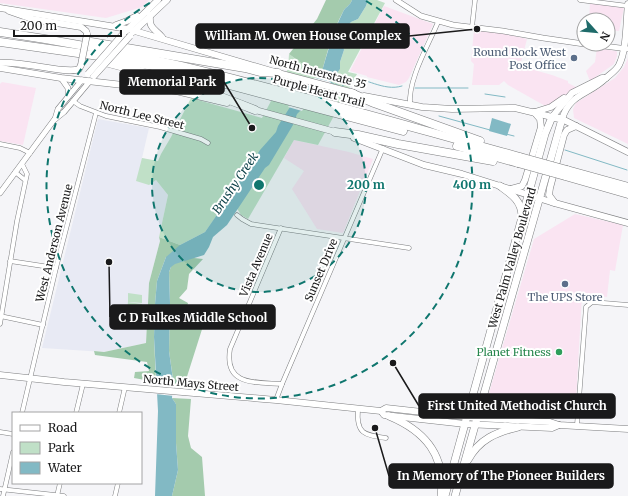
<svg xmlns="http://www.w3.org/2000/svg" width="628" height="496" font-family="Merriweather,serif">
	<rect width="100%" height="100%" fill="#f5f5f8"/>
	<g fill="#fae4f2">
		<path d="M0,0H149L142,7L106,18L0,3Z"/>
		<path d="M590,3L624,8L619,31L608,30V20H589Z"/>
		<path d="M384,6L433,24L409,78L406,82L399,85L367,77V76L350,71Z"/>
		<path d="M474,30L501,33L527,39L520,66L552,75L568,81V83L578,88L547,107L508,85L504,81L499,85H472L474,64L471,61Z"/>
		<path d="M597,48L616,51L617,52V56L614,64L590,81L586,71L595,62Z"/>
		<path d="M628,58V144L574,118L573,109L576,103L615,78L624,67Z"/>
		<path d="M2,82L36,88L23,145L0,141V84Z"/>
		<path d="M294,140L349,152L373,159L343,233L317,229L292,189L304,171L284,158Z"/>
		<path d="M575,214L623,225L615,271L610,270L607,297L582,295L575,418L495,413L486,406L487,400L534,239Z"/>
	</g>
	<path fill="#e8eaf4" d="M98,119L149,128L142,158L158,162L156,180L168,195L159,237L160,241L149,283L146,343L104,352L42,348Z"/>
	<g fill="#c0e0c7">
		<path d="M368,0H377L385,3L348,72L357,74L318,145L294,140L248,219L241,215L230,197L205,232L180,245L159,237L168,195L156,180L149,185L136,181L142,158L158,161L161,154L171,137L191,98L262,118L288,69L289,54L312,71L321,75L319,78L340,69V62L344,50L341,35L351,22L358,19L366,6Z"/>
		<path d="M128,293L142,295V303L128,302Z"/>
		<path d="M128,302L142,304L141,312L127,311Z"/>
	</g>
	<g fill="#a4cbad">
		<path d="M326,0H352C350,6 345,7 343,12C332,32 327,54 321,75L312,71L289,54L317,19Z"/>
		<path d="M159,237L180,245L194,258L203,259L189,274L187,289L179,298L188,303L184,317L204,323L184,386L173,385V379L169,351L170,303L169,272L171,267L166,257L157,281L155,304L154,337L156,382L134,378L135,372L149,371L147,362L95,355L94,351L104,352L146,343L149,283L160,241Z"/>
		<path d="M172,398L191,399L188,436L191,448L202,457L205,496H172L178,470L176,443V404Z"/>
	</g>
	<g fill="#82b9c4">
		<path d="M352,0H368L366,6L358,19L351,22L341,35L344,50L340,62V69L330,82L314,90L302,109L297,114L293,125L269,165L265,168L227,225L213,237L209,247L204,255L175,264L171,267L169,272L170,303L169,351L173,380L172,398L176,404V443L178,470L172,496H155L158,411L154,337L155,304L157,281L166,257L180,245L205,232L230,196L260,150L276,132L278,126L302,88C307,81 316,81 321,75C327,54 333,32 343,12C345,7 350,6 352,0Z"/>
		<path d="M492,118L511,124L507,136L489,131Z"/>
	</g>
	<g fill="#f5f5f8">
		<path d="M315,78L332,82L320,89L302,84L304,82Z"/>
		<path d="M299,90L314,94L305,105L302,111L288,107Z"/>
		<path d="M154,384L174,386V396L155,394Z"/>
	</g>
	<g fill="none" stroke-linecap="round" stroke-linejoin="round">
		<g stroke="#82b9c4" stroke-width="1">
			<path d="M329,81L334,84"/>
			<path d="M336,84L339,86"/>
			<path d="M342,86C345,84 349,81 353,80C364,76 383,92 402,86"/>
			<path d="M415,88H468"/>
			<path d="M485,94L505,97"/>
			<path d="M439,116L490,130"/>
			<path d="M506,134L514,136"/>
			<path d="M565,150L627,170"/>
		</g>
		<g stroke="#7c7d7f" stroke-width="5">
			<g id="minor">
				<path d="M580,0L628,6"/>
				<path d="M472,27L475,0"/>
				<path d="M73,101L80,106L106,116L160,127L201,139L208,143"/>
				<path d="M410,105C408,79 428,46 438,22"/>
				<path d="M0,144L20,148L30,153"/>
				<path d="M15,172L25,180"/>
				<path d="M237,215L242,219L251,224L409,248"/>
				<path d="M281,228L230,349C224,386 255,382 282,384"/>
				<path d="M10,261L56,268"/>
				<path d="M0,316L43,325"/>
				<path d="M0,324L17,221L27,174L22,164"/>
				<path d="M276,400L282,384L383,148"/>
				<path d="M358,409C356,434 364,435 386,438"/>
				<path d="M22,413L56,268L96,113"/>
				<path d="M76,413L83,384"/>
				<path d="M119,413L125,387"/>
				<path d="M577,425L586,307L592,302L628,305"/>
				<path d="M0,432L13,434"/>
				<path d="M0,489L64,496"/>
				<path d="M3,496L13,452"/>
				<path d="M57,496L60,483"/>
				<path d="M115,496L118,483"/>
			</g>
		</g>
		<g stroke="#7c7d7f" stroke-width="6">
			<g id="tertiary">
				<path d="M396,0L421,16L453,25L503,31L543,38L584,44"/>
				<path d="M588,44L628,49"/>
				<path d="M61,78L68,88V96"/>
				<path d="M55,119L58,109L82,80"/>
				<path d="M0,193L54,120L64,112L90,81"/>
			</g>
		</g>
		<g stroke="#7c7d7f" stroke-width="7">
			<g id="secondary">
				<path d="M628,4C626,22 627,49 619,65C616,71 610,74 606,78C589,95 570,93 562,119L628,152"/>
				<path d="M0,8L128,29L278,73L354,93"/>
				<path d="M9,11L32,19L81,27L86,31L87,34"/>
				<path d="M150,15C149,29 154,28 162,37"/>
				<path d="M116,25L127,21L137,16"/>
				<path d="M126,31L158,0"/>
				<path d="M133,32L167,0"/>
				<path d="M0,63C20,60 67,75 79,69L81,65"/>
				<path d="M0,68L61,78L176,91L227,103"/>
				<path d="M364,96L422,107L452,109L515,108L552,117L572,93L602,78H606"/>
				<path d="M252,109L339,133"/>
				<path d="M535,112L551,107L564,98"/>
				<path d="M354,138L424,165L462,174L551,202L628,223"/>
				<path d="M511,189L522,186L525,180L541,127L540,119L534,112"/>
				<path d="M555,203L549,195L550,188L564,135L567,130L576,126"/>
				<path d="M0,375L64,382L276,400L381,411L386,408L476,418L550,422L559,425L628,429"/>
				<path d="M381,411L384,415L465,424L552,428L559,425"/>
			</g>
		</g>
		<g stroke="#7c7d7f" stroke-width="8">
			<g id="trunk">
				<path d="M500,186C511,194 521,200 522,215"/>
				<path d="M483,400C486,414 492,414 505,419"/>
				<path d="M443,414C453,412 464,412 468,402"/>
				<path d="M389,416C425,431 446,455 441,496"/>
				<path d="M468,460C479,439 497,432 518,427"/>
				<path d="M445,496L545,134L552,117L562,119L455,496"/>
			</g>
		</g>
		<g stroke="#7c7d7f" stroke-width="9">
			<g id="motorway">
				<path d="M0,32C61,41 121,52 181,66C295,93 407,126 520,157"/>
				<path d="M0,42L99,56L169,69L403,131"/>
				<path d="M91,42L245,68L260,72L278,73"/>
				<path d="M105,62C156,75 206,90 255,110"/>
				<path d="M351,93L374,103L480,141"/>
				<path d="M335,132L358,135L398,144L493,161"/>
				<path d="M457,146L518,163"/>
				<path d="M567,170L628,187"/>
				<path d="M565,176L628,194"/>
			</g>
		</g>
		<use href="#minor" stroke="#fff" stroke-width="4"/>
		<use href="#tertiary" stroke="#fff" stroke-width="5"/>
		<use href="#secondary" stroke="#fff" stroke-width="6"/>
		<use href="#trunk" stroke="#fff" stroke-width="7"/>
		<use href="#motorway" stroke="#fff" stroke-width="8"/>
		<g stroke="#7c7d7f" stroke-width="7" stroke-linecap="butt">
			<g id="secondary-bridge">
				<path d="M81,65L87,34"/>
				<path d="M88,74L123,34"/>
				<path d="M94,76L130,36"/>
			</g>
		</g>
		<g stroke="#7c7d7f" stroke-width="9" stroke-linecap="butt">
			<g id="motorway-bridge">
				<path d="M520,157L567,170"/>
				<path d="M518,163L565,176"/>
			</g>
		</g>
		<use href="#secondary-bridge" stroke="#fff" stroke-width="6"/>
		<use href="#motorway-bridge" stroke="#fff" stroke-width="8"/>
	</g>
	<circle cx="259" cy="185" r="107" fill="#0f766e" fill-opacity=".12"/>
	<g fill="none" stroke="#0f766e" stroke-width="2" stroke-dasharray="7 5">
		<circle cx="259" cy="185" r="107"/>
		<path d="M366 1A213 213 0 1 1 153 1"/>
	</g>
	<g fill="#5c6f8a" stroke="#fff" stroke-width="1.5">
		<circle cx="574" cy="58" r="4"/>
		<circle cx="565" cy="284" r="4"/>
	</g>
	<circle fill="#2e9e5b" stroke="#fff" stroke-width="1.5" cx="559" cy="352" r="4"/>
	<g text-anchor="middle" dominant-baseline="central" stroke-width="4" stroke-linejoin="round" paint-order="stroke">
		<g font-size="11" fill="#4e5e75" stroke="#fff" text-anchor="end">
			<text x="566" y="52">Round Rock West<tspan x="566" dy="13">Post Office</tspan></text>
			<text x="565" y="297" text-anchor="middle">The UPS Store</text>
		</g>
		<g font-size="11" fill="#1a1a1b" stroke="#fff">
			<text transform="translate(318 72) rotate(15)">North Interstate 35</text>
			<text transform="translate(319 91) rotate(15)">Purple Heart Trail</text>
			<text transform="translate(142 115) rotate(14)">North Lee Street</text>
			<text transform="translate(54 243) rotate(-76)">West Anderson Avenue</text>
			<text transform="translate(512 258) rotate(-74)">West Palm Valley Boulevard</text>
			<text transform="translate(256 265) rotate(-67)">Vista Avenue</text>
			<text transform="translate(321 270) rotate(-67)">Sunset Drive</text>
			<text transform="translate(191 383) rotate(5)">North Mays Street</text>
		</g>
		<g font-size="11" fill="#27864d" stroke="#fff" text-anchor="end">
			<text x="551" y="352">Planet Fitness</text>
		</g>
		<g font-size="12" font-style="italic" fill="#083d45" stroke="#fff">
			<text transform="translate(235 183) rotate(-56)">Brushy Creek</text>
		</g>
	</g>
	<circle cx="259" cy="185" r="6" fill="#0f766e" stroke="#fff" stroke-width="2"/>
	<g font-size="12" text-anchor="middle" font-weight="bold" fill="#0f766e" stroke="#fff" stroke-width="4" stroke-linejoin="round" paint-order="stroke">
		<text x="366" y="189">200 m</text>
		<text x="472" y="189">400 m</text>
	</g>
	<path fill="none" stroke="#1a1a1b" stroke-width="1.5" d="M477 29L409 36M252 128L224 82M109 262L110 317M393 363L419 406M375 428L389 476"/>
	<g fill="#1a1a1b" stroke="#fff" stroke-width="1.5">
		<circle cx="477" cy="29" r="4"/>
		<circle cx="252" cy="128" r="4"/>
		<circle cx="109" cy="262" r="4"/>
		<circle cx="393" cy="363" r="4"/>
		<circle cx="375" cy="428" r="4"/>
	</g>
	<g fill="#1a1a1b" stroke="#1a1a1b" stroke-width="1.5">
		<rect x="196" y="24" width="213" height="24" rx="4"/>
		<rect x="120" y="70" width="104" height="24" rx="4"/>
		<rect x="110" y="305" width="165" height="24" rx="4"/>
		<rect x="419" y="394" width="196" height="24" rx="4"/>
		<rect x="389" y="464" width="224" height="24" rx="4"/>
	</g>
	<g font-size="12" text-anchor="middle" font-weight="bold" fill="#fff">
		<text x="303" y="40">William M. Owen House Complex</text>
		<text x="172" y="86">Memorial Park</text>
		<text x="193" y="322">C D Fulkes Middle School</text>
		<text x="517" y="410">First United Methodist Church</text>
		<text x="501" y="480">In Memory of The Pioneer Builders</text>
	</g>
	<rect x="12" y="412" width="130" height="72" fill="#ffffff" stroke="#a3a3a4"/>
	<rect x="20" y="425" width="20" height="6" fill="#ffffff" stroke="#a3a3a4"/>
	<text x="48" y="432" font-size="12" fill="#1a1a1b">Road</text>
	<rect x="20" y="442" width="20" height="12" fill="#c0e0c7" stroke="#a3a3a4"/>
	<text x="48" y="452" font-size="12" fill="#1a1a1b">Park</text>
	<rect x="20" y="462" width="20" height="12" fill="#82b9c4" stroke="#a3a3a4"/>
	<text x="48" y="472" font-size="12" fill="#1a1a1b">Water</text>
	<g transform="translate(596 32) rotate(117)"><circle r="19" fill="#ffffff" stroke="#a3a3a4"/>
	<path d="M0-3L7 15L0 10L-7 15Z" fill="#1f6b6a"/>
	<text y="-6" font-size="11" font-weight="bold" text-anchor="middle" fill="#1a1a1b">N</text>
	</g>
	<path d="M14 30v6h107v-6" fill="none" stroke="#1a1a1b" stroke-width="2"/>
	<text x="20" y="30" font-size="12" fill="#1a1a1b" stroke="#ffffff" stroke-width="3" paint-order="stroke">200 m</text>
</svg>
